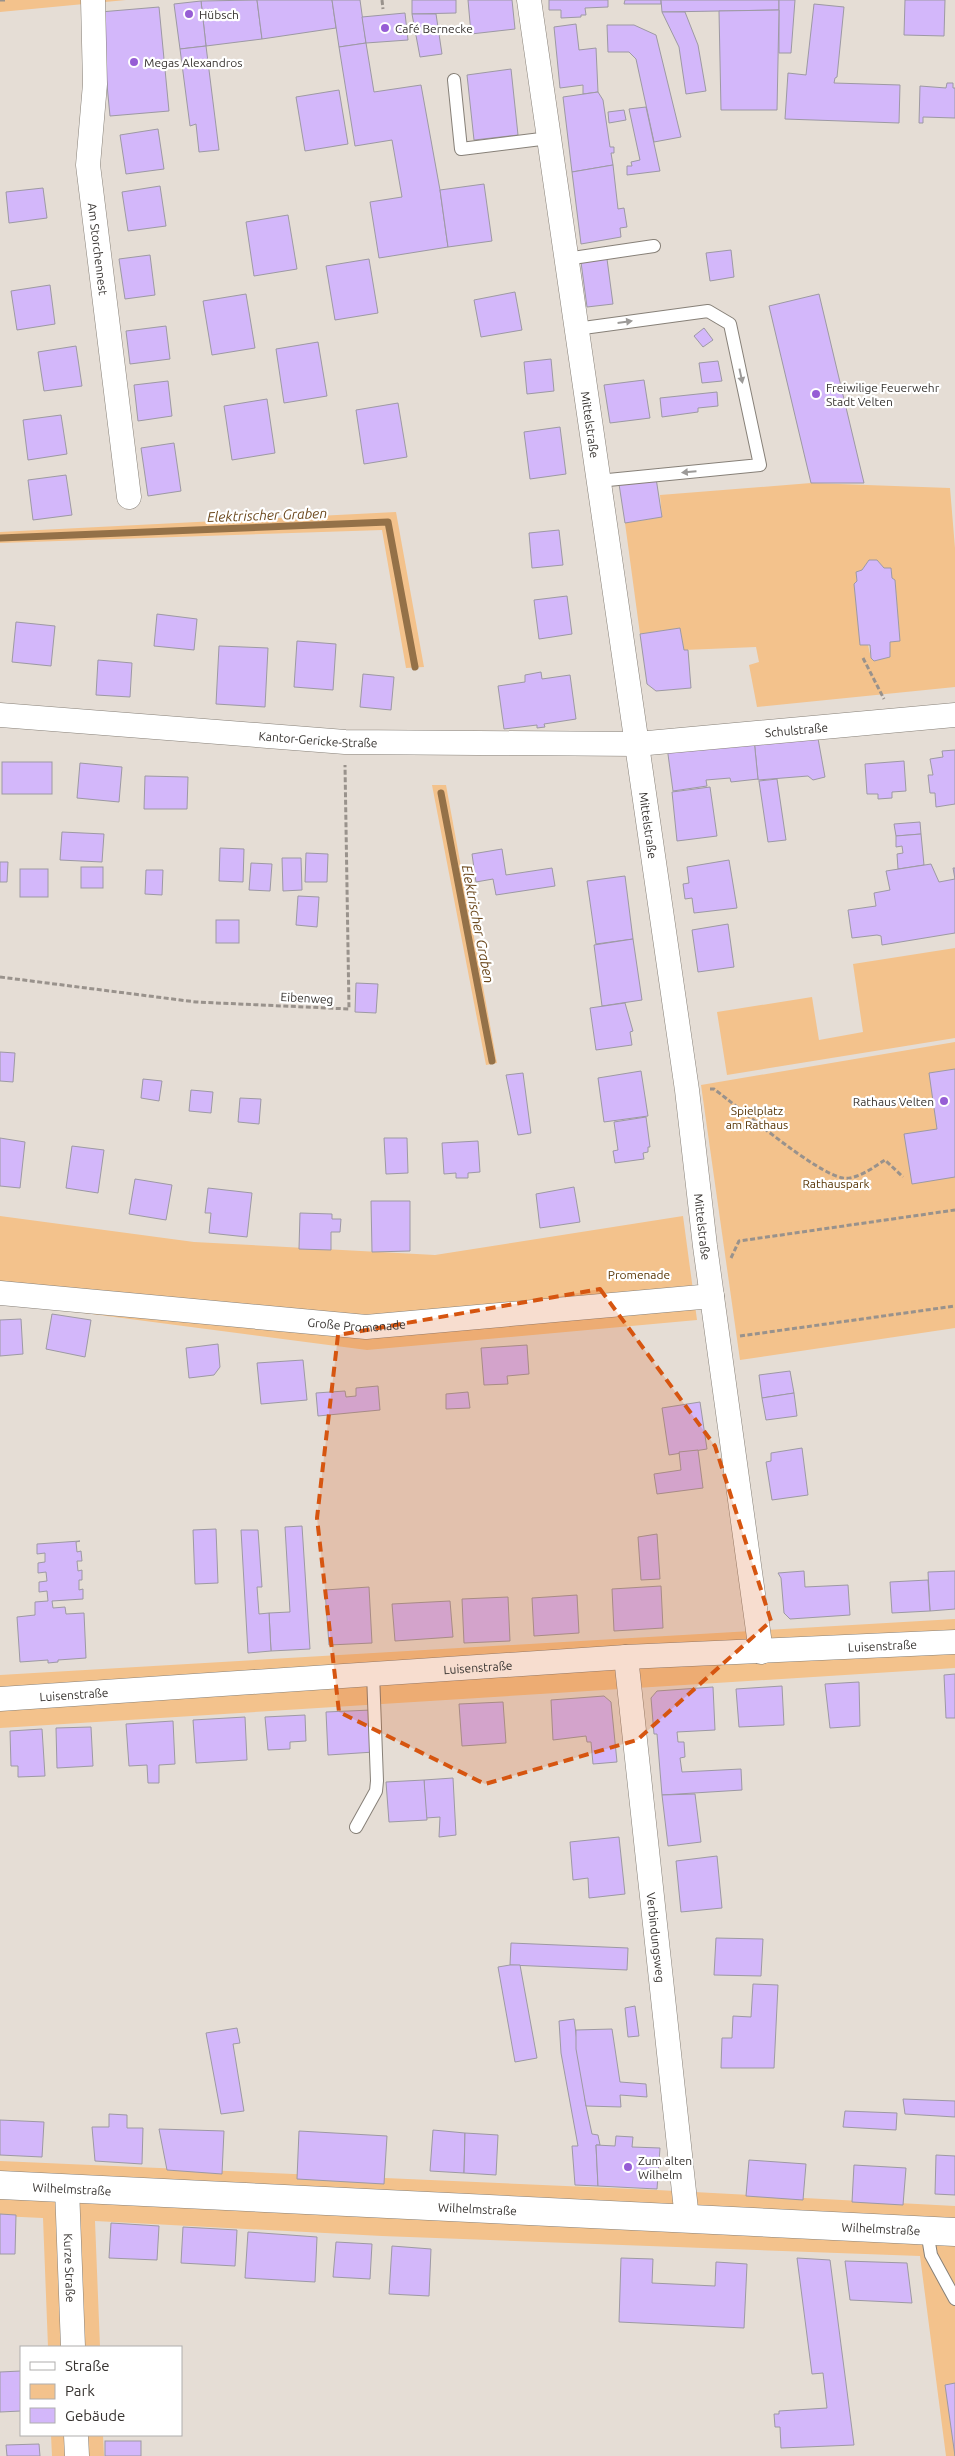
<svg xmlns="http://www.w3.org/2000/svg" width="955" height="2456" font-family="Ubuntu,sans-serif">
	<rect width="100%" height="100%" fill="#e5ddd5"/>
	<g fill="#f3c28c" fill-rule="evenodd">
		<path d="M0,0H126L0,12Z"/>
		<path d="M811,483L950,488L955,548V687L757,707L749,665L759,662L756,647L684,650L680,628L640,634L625,523L662,517L660,495ZM869,560H877L884,568L891,569L892,578L895,580L900,641L890,642V657L874,661L871,658L854,584L857,581L856,572L862,570Z"/>
		<path d="M396,512L424,667L406,668L382,530L0,543V532Z"/>
		<path d="M432,785H446L497,1063L486,1065Z"/>
		<path d="M955,948V1038L727,1075L717,1012L812,997L819,1040L863,1032L853,964Z"/>
		<path d="M955,1042V1328L740,1360L701,1085Z"/>
		<path d="M0,1216L194,1242L435,1255L683,1216L697,1320L367,1350L0,1302Z"/>
		<path d="M955,1619V1668L0,1728V1675Z"/>
		<path d="M0,2161L657,2190L955,2206V2456H946L920,2256L382,2236L95,2221L100,2347H48L43,2218L0,2216Z"/>
		<path d="M51,2435H103L104,2456H52Z"/>
	</g>
	<g fill="none" stroke-linecap="round" stroke-linejoin="round">
		<g stroke="#947148" stroke-width="7">
			<path d="M0,538L388,522L415,667"/>
			<path d="M441,793L492,1061"/>
		</g>
	</g>
	<g fill="#d3b7fa" stroke="#9d99a3">
		<path d="M257,0L262,39L206,46L201,1Z"/>
		<path d="M257,0H332L336,28L262,39Z"/>
		<path d="M332,0H360L366,43L339,47Z"/>
		<path d="M412,0H456V13L412,14Z"/>
		<path d="M468,0H512L515,29L471,34Z"/>
		<path d="M549,0H608V7L585,8L586,15H581V17L561,18V10H549Z"/>
		<path d="M625,0H661V4H624Z"/>
		<path d="M661,0H779V10L662,12Z"/>
		<path d="M779,0H795L791,53H779Z"/>
		<path d="M905,0H945L944,36L904,35Z"/>
		<path d="M201,1L206,46L180,49L174,4Z"/>
		<path d="M814,4L844,7L837,77L835,78L834,83L900,85L899,123L785,119L788,73L806,75Z"/>
		<path d="M159,7L169,111L110,116L100,12Z"/>
		<path d="M779,10L777,110H721L719,11Z"/>
		<path d="M662,12H685L698,45L706,91L686,94L679,47Z"/>
		<path d="M405,13L408,40L366,43L362,17Z"/>
		<path d="M412,14H436L442,54L420,57Z"/>
		<path d="M576,24L579,50L596,48L598,92L583,94V85L560,88L554,27Z"/>
		<path d="M607,25H634L656,35L681,137L654,142L636,59L629,52H608Z"/>
		<path d="M366,43L374,92L421,85L440,190L448,247L379,258L370,202L402,197L392,140L355,146L339,47Z"/>
		<path d="M206,46L219,150L199,152L196,124L190,126L180,49Z"/>
		<path d="M511,69L518,135L474,140L467,75Z"/>
		<path d="M947,83H953V88H955V118L923,117V123H919L920,86L946,88Z"/>
		<path d="M339,90L348,144L305,151L296,97Z"/>
		<path d="M598,92L603,100L610,147H614V153H611L613,165L572,172L563,97Z"/>
		<path d="M646,107L660,171L627,175V166H632L631,162L640,160L629,109Z"/>
		<path d="M624,110L626,120L609,123L608,112Z"/>
		<path d="M158,129L164,169L126,174L120,135Z"/>
		<path d="M613,165L618,209L624,208L627,227L620,228L621,237L581,244L572,172Z"/>
		<path d="M484,184L492,241L448,247L440,190Z"/>
		<path d="M160,186L166,226L128,231L122,192Z"/>
		<path d="M43,188L47,218L9,223L6,192Z"/>
		<path d="M288,215L297,269L254,276L246,222Z"/>
		<path d="M731,250L734,277L710,281L706,253Z"/>
		<path d="M150,255L155,295L125,299L119,259Z"/>
		<path d="M369,259L378,313L335,320L326,266Z"/>
		<path d="M607,259L613,304L587,307L581,262Z"/>
		<path d="M50,285L55,324L17,330L11,291Z"/>
		<path d="M515,292L522,330L481,337L474,300Z"/>
		<path d="M246,294L255,348L212,355L203,301Z"/>
		<path d="M819,294L864,483H811L769,306Z"/>
		<path d="M166,326L170,359L130,364L126,331Z"/>
		<path d="M704,328L713,340L703,347L694,336Z"/>
		<path d="M318,342L327,396L284,403L276,349Z"/>
		<path d="M76,346L82,386L44,391L38,352Z"/>
		<path d="M551,359L554,391L527,394L524,362Z"/>
		<path d="M718,361L722,381L702,383L699,363Z"/>
		<path d="M644,380L650,418L610,423L604,385Z"/>
		<path d="M168,381L172,416L138,421L134,385Z"/>
		<path d="M717,392L718,406L698,408V412L662,417L660,398Z"/>
		<path d="M267,399L275,453L232,460L224,406Z"/>
		<path d="M398,403L407,457L364,464L356,410Z"/>
		<path d="M61,415L67,454L28,460L23,420Z"/>
		<path d="M560,427L566,474L530,479L524,432Z"/>
		<path d="M174,443L181,491L148,496L141,448Z"/>
		<path d="M66,475L72,515L33,520L28,480Z"/>
		<path d="M656,478L662,517L625,523L619,484Z"/>
		<path d="M559,530L563,565L532,568L529,533Z"/>
		<path d="M869,560H877L884,568H891L892,578L895,580L900,641L890,642V657L874,661L871,658L870,645H860L854,584L857,581L856,572L862,570Z"/>
		<path d="M567,596L572,634L539,639L534,600Z"/>
		<path d="M157,614L197,619L194,650L154,646Z"/>
		<path d="M16,622L55,626L51,666L12,662Z"/>
		<path d="M680,628L684,650H688L691,688L656,691L647,684L640,634Z"/>
		<path d="M297,641L336,644L333,690L294,687Z"/>
		<path d="M219,646L268,648L265,707L216,704Z"/>
		<path d="M98,660L132,663L130,697L96,695Z"/>
		<path d="M541,672L542,679L570,675L576,719L544,724L545,727L537,728V725L504,729L498,686L525,682V675Z"/>
		<path d="M363,674L394,677L391,710L360,707Z"/>
		<path d="M817,733L825,777L813,780L808,776L758,780L754,739Z"/>
		<path d="M754,739L758,779L731,782L730,778L706,780L707,786L673,791L667,747Z"/>
		<path d="M955,750V804L936,807L935,793H930L928,775H933L930,759L943,757L942,751Z"/>
		<path d="M904,761L906,791L892,792V798L878,799V794H867L865,764Z"/>
		<rect x="2" y="762" width="50" height="32"/>
		<path d="M80,763L122,767L119,802L77,798Z"/>
		<path d="M145,776L188,777L187,809H144Z"/>
		<path d="M777,779L786,840L768,842L759,781Z"/>
		<path d="M710,787L717,836L677,841L672,792Z"/>
		<path d="M920,822L921,834L896,836L894,824Z"/>
		<path d="M62,832L104,834L102,862L60,860Z"/>
		<path d="M921,834L924,865L898,869L897,854L903,853L902,846L896,847V836Z"/>
		<path d="M220,848L244,849L243,882L219,881Z"/>
		<path d="M502,849L506,875L552,868L555,886L496,895L493,879L476,882L472,854Z"/>
		<path d="M306,853L328,854L327,882H305Z"/>
		<path d="M282,858H301L302,890L283,891Z"/>
		<path d="M729,860L737,908L694,913L692,898L685,899L683,884L689,883L687,867Z"/>
		<path d="M0,862H8L7,882H0Z"/>
		<path d="M251,863L272,864L270,891L249,890Z"/>
		<path d="M931,864L939,882L955,879L953,868H955V933L882,945L881,936L877,935L852,938L848,910L876,906L874,893L890,890L886,871Z"/>
		<rect x="81" y="867" width="22" height="21"/>
		<rect x="20" y="869" width="28" height="28"/>
		<path d="M146,870H163L162,895L145,894Z"/>
		<path d="M625,876L633,939L596,944L587,881Z"/>
		<path d="M298,896L319,897L317,927L296,925Z"/>
		<rect x="216" y="920" width="23" height="23"/>
		<path d="M728,924L734,967L698,972L692,930Z"/>
		<path d="M633,939L642,1000L602,1006L594,945Z"/>
		<path d="M356,983L378,984L376,1013L355,1012Z"/>
		<path d="M625,1003L633,1031L630,1032L632,1045L596,1050L590,1008Z"/>
		<path d="M0,1052L15,1053L13,1082L0,1081Z"/>
		<path d="M955,1069V1177L912,1184L904,1134L937,1129L929,1073Z"/>
		<path d="M641,1071L648,1116L604,1122L598,1078Z"/>
		<path d="M523,1073L531,1133L518,1135L506,1075Z"/>
		<path d="M143,1079L162,1081L159,1101L141,1098Z"/>
		<path d="M191,1090L213,1092L211,1113L189,1111Z"/>
		<path d="M240,1098L261,1099L259,1124L238,1122Z"/>
		<path d="M646,1117L650,1147H648V1152L643,1153L644,1159L615,1163L613,1151L618,1150L614,1122Z"/>
		<path d="M0,1138L25,1142L20,1188L0,1186Z"/>
		<path d="M384,1138H407L408,1173L386,1174Z"/>
		<path d="M478,1141L480,1172L468,1173V1178H456V1173L444,1174L442,1143Z"/>
		<path d="M72,1146L104,1150L98,1193L66,1188Z"/>
		<path d="M135,1179L172,1185L166,1220L129,1214Z"/>
		<path d="M574,1187L580,1222L540,1228L536,1194Z"/>
		<path d="M208,1188L252,1193L247,1237L209,1233L211,1213H205Z"/>
		<path d="M371,1201H410V1251L372,1252Z"/>
		<path d="M300,1213L332,1214V1219H341L340,1232H331V1250L299,1249Z"/>
		<path d="M52,1314L91,1320L85,1357L46,1349Z"/>
		<path d="M21,1319L23,1354L0,1356V1320Z"/>
		<path d="M218,1344L220,1367L214,1375L189,1378L186,1348Z"/>
		<path d="M527,1345L529,1374L507,1376L508,1384L484,1385L481,1348Z"/>
		<path d="M303,1360L307,1400L261,1404L257,1363Z"/>
		<path d="M790,1371L794,1393L762,1398L759,1375Z"/>
		<path d="M378,1386L380,1410L318,1416L316,1393L345,1391L346,1397L356,1396V1388Z"/>
		<path d="M468,1392L470,1408L446,1409V1394Z"/>
		<path d="M794,1393L797,1416L766,1420L762,1398Z"/>
		<path d="M700,1402L707,1449L669,1455L662,1408Z"/>
		<path d="M802,1448L808,1495L772,1500L766,1462L771,1461V1453Z"/>
		<path d="M698,1450L703,1488L657,1494L654,1474L681,1470L679,1452Z"/>
		<path d="M302,1526L310,1649L271,1651L269,1613L290,1612L285,1527Z"/>
		<path d="M216,1529L218,1583L195,1584L193,1530Z"/>
		<path d="M241,1530H258L262,1587H257L259,1614L269,1613L271,1651L248,1653Z"/>
		<path d="M657,1534L660,1579L641,1580L638,1537Z"/>
		<path d="M80,1541L76,1542L77,1552L81,1551L82,1561H77L78,1571L82,1570V1580H79V1590L83,1589V1599L52,1601L53,1608L65,1607L66,1614L84,1613L86,1658L58,1660V1662L48,1663V1660L20,1662L17,1617L35,1615V1602L48,1601L47,1591L39,1592V1582L47,1581L46,1572L38,1573V1563L45,1562V1553L37,1554V1544Z"/>
		<path d="M804,1571L805,1587L848,1585L850,1615L790,1619L784,1613L781,1578L778,1573Z"/>
		<path d="M955,1571V1609L930,1611L928,1572Z"/>
		<path d="M928,1580L930,1611L892,1613L890,1582Z"/>
		<path d="M661,1586L663,1628L614,1631L612,1589Z"/>
		<path d="M369,1587L372,1643L329,1645L325,1590Z"/>
		<path d="M577,1595L579,1633L534,1636L532,1598Z"/>
		<path d="M508,1597L510,1641L464,1643L462,1599Z"/>
		<path d="M450,1601L453,1637L395,1641L392,1604Z"/>
		<path d="M955,1674V1718H946L944,1675Z"/>
		<path d="M859,1682L860,1726L830,1728L825,1684Z"/>
		<path d="M782,1686L784,1725L739,1727L736,1689Z"/>
		<path d="M713,1687L715,1730L677,1732L678,1742H684L685,1757L680,1758L682,1772L741,1769L742,1790L662,1795L657,1734H654L651,1698L657,1691Z"/>
		<path d="M604,1696L611,1702L617,1762L593,1764L591,1742H587L586,1736L553,1740L551,1700Z"/>
		<path d="M503,1702L506,1743L462,1746L459,1704Z"/>
		<path d="M371,1710L374,1752L328,1755L326,1712Z"/>
		<path d="M305,1715L306,1741L290,1742V1749L268,1750L265,1717Z"/>
		<path d="M245,1717L247,1760L196,1763L193,1720Z"/>
		<path d="M173,1721L175,1764L159,1765V1783H148L147,1765L129,1766L126,1724Z"/>
		<path d="M91,1727L93,1766L57,1768L56,1728Z"/>
		<path d="M42,1729L45,1776L18,1777V1766H11L10,1731Z"/>
		<path d="M453,1778L456,1835L439,1837L440,1817L426,1818L424,1780Z"/>
		<path d="M424,1780L427,1820L389,1822L386,1782Z"/>
		<path d="M695,1794L701,1842L668,1846L662,1795Z"/>
		<path d="M619,1837L625,1894L589,1898L588,1878L573,1880L570,1842Z"/>
		<path d="M717,1856L722,1908L681,1912L676,1861Z"/>
		<path d="M716,1938L763,1939L761,1976L714,1975Z"/>
		<path d="M511,1943L628,1948L627,1970L510,1965Z"/>
		<path d="M510,1965H520L537,2058L515,2062L498,1967Z"/>
		<path d="M753,1984L778,1985L774,2068H721L722,2038H732L733,2016L751,2017Z"/>
		<path d="M635,2006L639,2036L628,2037L625,2008Z"/>
		<path d="M574,2019L586,2106L592,2134L598,2135L600,2145H596L598,2186L575,2185L572,2146H578L561,2053L559,2021Z"/>
		<path d="M237,2028L240,2043L233,2044L244,2111L221,2114L206,2033Z"/>
		<path d="M612,2029L620,2082L646,2084L647,2097L620,2095L621,2107L586,2106L576,2049V2030Z"/>
		<path d="M903,2099L955,2101V2117L905,2114Z"/>
		<path d="M845,2111L897,2113L896,2130L843,2127Z"/>
		<path d="M109,2114L127,2115V2128H143L142,2164L95,2161L92,2127H109Z"/>
		<path d="M0,2120L44,2122L42,2157L0,2155Z"/>
		<path d="M159,2129L224,2131L222,2174L167,2170Z"/>
		<path d="M433,2130L465,2133L464,2173L430,2171Z"/>
		<path d="M299,2131L387,2136L384,2184L297,2179Z"/>
		<path d="M465,2133L498,2135L496,2175L464,2173Z"/>
		<path d="M616,2136L633,2137L632,2147L660,2148L657,2189L598,2186L596,2145L615,2146Z"/>
		<path d="M936,2155L955,2156V2195L935,2194Z"/>
		<path d="M749,2160L806,2164L803,2200L746,2196Z"/>
		<path d="M854,2165L906,2168L903,2205L852,2202Z"/>
		<path d="M0,2214L16,2215L15,2254H0Z"/>
		<path d="M111,2223L159,2226L157,2260L109,2258Z"/>
		<path d="M183,2227L237,2230L235,2266L181,2263Z"/>
		<path d="M248,2232L317,2237L315,2282L245,2278Z"/>
		<path d="M336,2242L372,2244L370,2279L333,2277Z"/>
		<path d="M392,2246L431,2249L429,2296L389,2294Z"/>
		<path d="M621,2258L653,2259L652,2283L715,2286L716,2262L747,2264L744,2328L619,2322Z"/>
		<path d="M797,2258L830,2260L854,2445L781,2448L780,2427H775L774,2414H779V2411L827,2408L823,2373L812,2374Z"/>
		<path d="M845,2261L907,2263L912,2303L850,2300Z"/>
		<path d="M21,2371V2411L0,2412V2372Z"/>
		<path d="M955,2383V2456L945,2385Z"/>
		<rect x="105" y="2441" width="36" height="15"/>
		<path d="M39,2444L40,2456H7L6,2445Z"/>
	</g>
	<g fill="none" stroke-linecap="round" stroke-linejoin="round">
		<g stroke="#878078" stroke-width="14">
			<g id="lane">
				<path d="M454,80L461,149L549,138"/>
				<path d="M566,259L654,246"/>
				<path d="M576,329L708,311L730,324L760,465L598,481"/>
				<path d="M356,1827L376,1791L377,1781L373,1673"/>
				<path d="M927,2231L931,2255L955,2299"/>
			</g>
		</g>
		<g stroke="#878078" stroke-width="25">
			<g id="street">
				<path id="s1" d="M93,0L95,84L88,165L129,497"/>
				<path id="s2" d="M529,0L687,1090L705,1246L761,1652"/>
				<path id="s3" d="M0,715L345,742L637,744L955,715"/>
				<path id="s4" d="M0,1293L366,1327L712,1296"/>
				<path id="s5" d="M626,1657L687,2219"/>
				<path id="s6" d="M0,1699L626,1657L955,1642"/>
				<path id="s7" d="M67,2188L73,2347"/>
				<path d="M76,2435L77,2456"/>
			</g>
		</g>
		<g stroke="#878078" stroke-width="29">
			<g id="secondary">
				<path id="s8" d="M0,2185L955,2232"/>
			</g>
		</g>
		<g stroke="#99928c" stroke-width="3" stroke-dasharray="5 2.5" stroke-linecap="butt">
			<path d="M0,0H5"/>
			<path d="M382,0L383,9"/>
			<path d="M863,658L884,699"/>
			<path d="M0,977L196,1002L349,1009L345,765"/>
			<path d="M710,1089H714C741,1109 815,1173 843,1178C857,1180 874,1167 885,1160L903,1177"/>
			<path d="M731,1258L739,1241L955,1210"/>
			<path d="M740,1336L955,1306"/>
		</g>
		<use href="#lane" stroke="#fff" stroke-width="12"/>
		<use href="#street" stroke="#fff" stroke-width="24"/>
		<use href="#secondary" stroke="#fff" stroke-width="28"/>
	</g>
	<defs><path id="oneway-solid" d="M-6-.8H1V-3.2L6.5 0L1 3.2V.8H-6Z" transform="scale(1.25)"/></defs>
	<g fill="#9c9a98">
		<use href="#oneway-solid" transform="translate(625 322) rotate(-8)"/>
		<use href="#oneway-solid" transform="translate(741 376) rotate(78)"/>
		<use href="#oneway-solid" transform="translate(689 472) rotate(175)"/>
	</g>
	<path fill="#d65510" fill-opacity="0.2" stroke="#d65510" stroke-width="4" stroke-dasharray="10 6" stroke-linejoin="round" d="M600,1289L715,1446L771,1621L637,1740L485,1784L339,1712L317,1518L338,1335Z"/>
	<g fill="#965dd5" stroke="#fff" stroke-width="2">
		<circle cx="189" cy="14" r="5"/>
		<circle cx="385" cy="28" r="5"/>
		<circle cx="134" cy="62" r="5"/>
		<circle cx="816" cy="394" r="5"/>
		<circle cx="944" cy="1101" r="5"/>
		<circle cx="628" cy="2167" r="5"/>
	</g>
	<g text-anchor="middle" dominant-baseline="central" stroke-width="4.5" stroke-linejoin="round" paint-order="stroke">
		<g font-size="12" fill="#383431" stroke="#fff" text-anchor="start">
			<text x="199" y="14">Hübsch</text>
			<text x="395" y="28">Café Bernecke</text>
			<text x="144" y="62">Megas Alexandros</text>
			<text x="826" y="387">Freiwilige Feuerwehr<tspan x="826" dy="14">Stadt Velten</tspan></text>
			<text x="934" y="1101" text-anchor="end">Rathaus Velten</text>
			<text x="638" y="2160">Zum alten<tspan x="638" dy="14">Wilhelm</tspan></text>
		</g>
		<g font-size="12" fill="#383431" stroke="#fff">
			<text stroke="none"><textPath href="#s1" startOffset="250">Am Storchennest</textPath></text>
			<text stroke="none"><textPath href="#s2" startOffset="429">Mittelstraße</textPath></text>
			<text stroke="none"><textPath href="#s3" startOffset="798">Schulstraße</textPath></text>
			<text stroke="none"><textPath href="#s3" startOffset="319">Kantor-Gericke-Straße</textPath></text>
			<text stroke="none"><textPath href="#s2" startOffset="834">Mittelstraße</textPath></text>
			<text transform="translate(307 998) rotate(3)">Eibenweg</text>
			<text stroke="none"><textPath href="#s2" startOffset="1239">Mittelstraße</textPath></text>
			<text stroke="none"><textPath href="#s4" startOffset="358">Große Promenade</textPath></text>
			<text stroke="none"><textPath href="#s6" startOffset="884">Luisenstraße</textPath></text>
			<text stroke="none"><textPath href="#s6" startOffset="479">Luisenstraße</textPath></text>
			<text stroke="none"><textPath href="#s6" startOffset="74">Luisenstraße</textPath></text>
			<text stroke="none"><textPath href="#s5" startOffset="282">Verbindungsweg</textPath></text>
			<text stroke="none"><textPath href="#s8" startOffset="72">Wilhelmstraße</textPath></text>
			<text stroke="none"><textPath href="#s8" startOffset="478">Wilhelmstraße</textPath></text>
			<text stroke="none"><textPath href="#s8" startOffset="882">Wilhelmstraße</textPath></text>
			<text stroke="none"><textPath href="#s7" startOffset="80">Kurze Straße</textPath></text>
		</g>
		<g font-size="12" fill="#583606" stroke="#fff">
			<text x="757" y="1110">Spielplatz<tspan x="757" dy="14">am Rathaus</tspan></text>
			<text x="836" y="1183">Rathauspark</text>
			<text x="639" y="1274">Promenade</text>
		</g>
		<g font-size="14" font-style="italic" fill="#6d4a1f" stroke="#fff">
			<text transform="translate(267 515) rotate(-2)">Elektrischer Graben</text>
			<text transform="translate(478 924) rotate(79)">Elektrischer Graben</text>
		</g>
	</g>
	<rect x="20" y="2346" width="162" height="90" fill="#ffffff" stroke="#afaead"/>
	<rect x="30" y="2362" width="25" height="8" fill="#ffffff" stroke="#afaead"/>
	<text x="65" y="2371" font-size="15" fill="#383431">Straße</text>
	<rect x="30" y="2384" width="25" height="15" fill="#f3c28c" stroke="#afaead"/>
	<text x="65" y="2396" font-size="15" fill="#383431">Park</text>
	<rect x="30" y="2408" width="25" height="15" fill="#d3b7fa" stroke="#afaead"/>
	<text x="65" y="2421" font-size="15" fill="#383431">Gebäude</text>
</svg>
